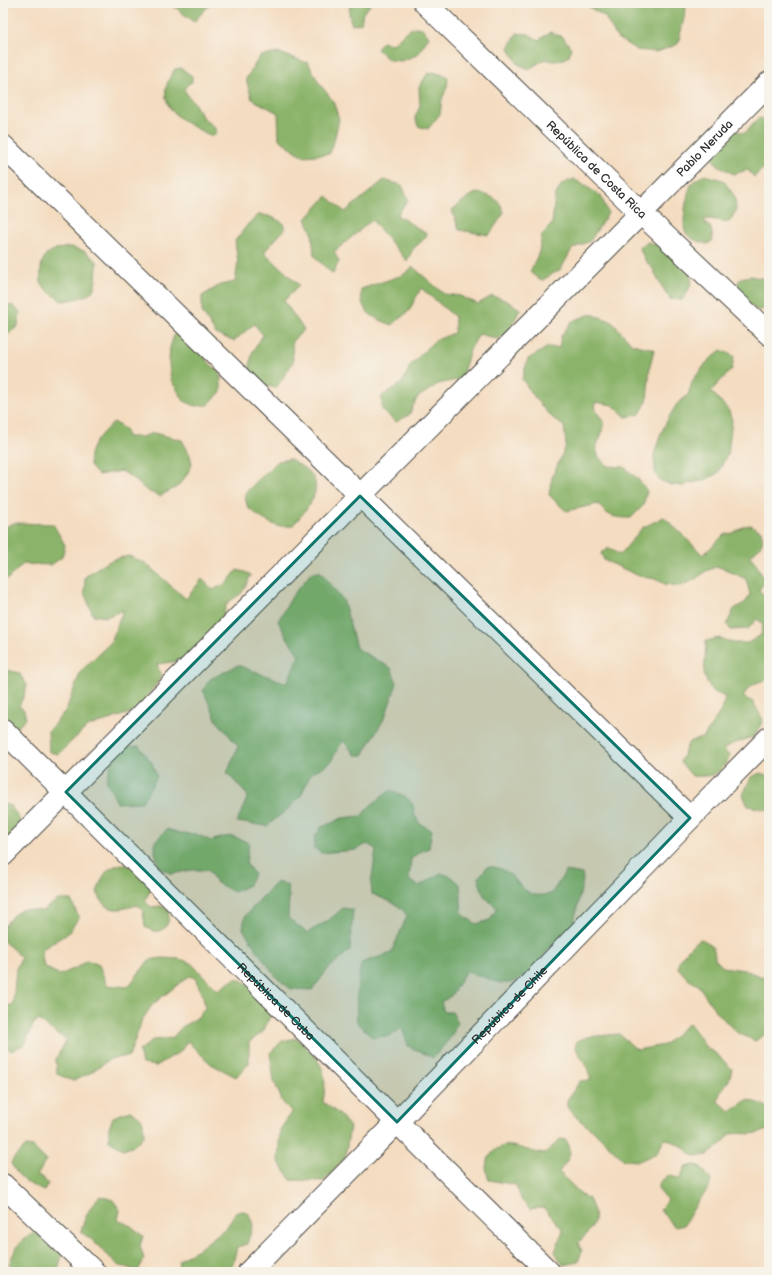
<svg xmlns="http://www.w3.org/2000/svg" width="772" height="1275" font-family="'Balsamiq Sans',sans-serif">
	<rect width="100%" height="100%" fill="#f7f3e8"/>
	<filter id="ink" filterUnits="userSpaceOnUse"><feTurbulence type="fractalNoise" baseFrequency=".025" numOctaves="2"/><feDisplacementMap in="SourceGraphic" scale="8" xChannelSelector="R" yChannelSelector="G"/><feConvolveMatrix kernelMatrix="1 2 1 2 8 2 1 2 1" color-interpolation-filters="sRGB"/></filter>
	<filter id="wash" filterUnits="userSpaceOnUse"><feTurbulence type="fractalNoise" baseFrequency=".012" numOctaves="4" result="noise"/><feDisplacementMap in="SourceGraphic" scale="16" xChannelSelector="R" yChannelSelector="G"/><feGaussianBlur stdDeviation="0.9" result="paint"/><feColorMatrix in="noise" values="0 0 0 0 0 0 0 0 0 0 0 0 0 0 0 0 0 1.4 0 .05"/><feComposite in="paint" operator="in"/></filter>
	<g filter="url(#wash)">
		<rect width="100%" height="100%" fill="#f4dcc0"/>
		<g fill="#8bb46a" stroke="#5b704a">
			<path d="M171,3H211L194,22L172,5Z"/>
			<path d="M350,3H372L363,13L361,23L352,25L349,15Z"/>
			<path d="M583,3H684L686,9L678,44L657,52L637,50L617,38L605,17Z"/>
			<path d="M415,27L422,28L429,37L417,55L401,61L389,60L377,49L382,42L393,44L405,32Z"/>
			<path d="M550,32L563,37L571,48L569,56C561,62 554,62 545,59L529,69L518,64L509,48L517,33L528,34L539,40Z"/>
			<path d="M279,53L308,63L319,83L333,101L339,119L333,145L329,154L303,156L279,139L278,113L252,99L246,79L260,56Z"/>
			<path d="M181,68L192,76V82L188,84L184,89L188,96L193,101L203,118L214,127L217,132L212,136C182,122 149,106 175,69Z"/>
			<path d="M434,72L448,77L447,87L442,99L440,114L428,129L418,126L415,117L420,106L419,87L428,73Z"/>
			<path d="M759,118L769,119V165L768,164L754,177L748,170L733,174L718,165L708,155L732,130L745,133Z"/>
			<path d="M704,175L723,180L735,197L736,211L729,222L710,219L703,220L706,224L711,228L713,240L708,244C700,242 689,240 685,231C682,222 687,189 693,182C696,179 701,177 704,175Z"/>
			<path d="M574,179L601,196L608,213L590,241L572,249L561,269L541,281L530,272L539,252L542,235L552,224L555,196L562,184Z"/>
			<path d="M384,180L402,185L408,200L397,215L427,234L425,238L413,249L407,261L372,220L334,252L339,261L333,274L321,263L314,255L312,232L306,219L327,196L345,212Z"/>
			<path d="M476,193C490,195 500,198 504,213L489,235L459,230L452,210L468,197Z"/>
			<path d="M260,214L272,217L283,223L285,229L264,252L299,285L284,301L304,330L292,341L293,362L276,388L263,385L249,373L252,353L263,335L254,324L234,341L216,334L202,312V296L220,285L235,282L238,262L235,241L248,224Z"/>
			<path d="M648,242C662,246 688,262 691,277C693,285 686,294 682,300L670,299L658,280L653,269L645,260L639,247Z"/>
			<path d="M71,247L84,251L97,261C96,295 95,296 62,301C55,296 46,291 41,283C40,279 41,274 41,270C42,250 55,249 71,247Z"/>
			<path d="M413,267L444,294L460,296L478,304L492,296L505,300L520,309L509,332L498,339L479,334L470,350L461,379L438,384L417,398L409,415L396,422L382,410V396L402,383L410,366L434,341L454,333L455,317L421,288L409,311L392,325C372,317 360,313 361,289L403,275Z"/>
			<path d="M750,276L766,279L769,287L765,308L758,311L737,295L736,286L741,278Z"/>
			<path d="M3,304L13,306L20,312L18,326L6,336H3Z"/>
			<path d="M591,314L611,321L632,344L654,349L650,366L647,401L640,414L626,417L613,405L595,402L596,411L604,422L601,436L596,447L598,456L608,466L624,467L638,479L647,491L643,506L631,518C615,518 608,517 598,504L566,511L549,495L552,477L566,446L564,426C547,417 533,395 522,379L528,359L548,347L559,348L561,336L572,321Z"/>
			<path d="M187,323L198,350L210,364L220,373L221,379V392L208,405L195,406L184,401L171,380L169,363L170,348L174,335Z"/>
			<path d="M721,350L734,356L732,369L711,391L729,411L732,420L728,453L718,473L703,481L689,483L683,486L671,485L659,480L655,472L654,455L661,433L669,417L677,404L688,395L693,380L707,362Z"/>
			<path d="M114,422L126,430L127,437H141L154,433L182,440L190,455L192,464L186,476L177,487L160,496L147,491L135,480L122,471L98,475C95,472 91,468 90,465C86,448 103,432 114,422Z"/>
			<path d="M290,459C296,463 303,467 309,472C327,489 304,513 292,526H277L263,519L248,508L245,498L247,491L278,461Z"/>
			<path d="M664,517L703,555L725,534L733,533L744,526L751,525L761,531C765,545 760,547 750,556L755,562L765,581L759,590L769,600V679C756,682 749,685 743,697L753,702L763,720L755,736L730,745L723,749L730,756C719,775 714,777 692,776L680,762L689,742L704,737L722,709L725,697L712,691L704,676L706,641L720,638L733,643H748L761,635L763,624L757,619L748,629L731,630L727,624L734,609L746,602L750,594L746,579L723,568L716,567L706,571L696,579L681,586L665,584L655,579L639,576L604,560L601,553L609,548L620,555L642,528Z"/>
			<path d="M12,523L53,524L65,545L62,557L51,565L23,564L8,579H3V529Z"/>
			<path d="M129,556L145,563L186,599L202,579L213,590L227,583L237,570L245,572L251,575L242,593L227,603L214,642L188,660L157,664L161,677L142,704L133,712L87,727L58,754L49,752L48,731L66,710L81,671L111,642L123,610L106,617L93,615L84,592L85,577C100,565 110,559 129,556Z"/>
			<path d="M312,572H321L344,602L356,648L391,668L397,683L385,717L363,755H355L343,740L330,763L311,773L301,796L289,808L267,826L237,822L248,796L227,773L238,746L217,721L203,690L210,679L238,665C254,672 271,677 287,683L299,655L286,636L278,621L293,595Z"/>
			<path d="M7,670L19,673L27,685L24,695L19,706L24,710L26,719L17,728L8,720L5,704L3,703V677Z"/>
			<path d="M139,746L152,763L157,777L142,802L117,803L106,780L112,762L125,747Z"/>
			<path d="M760,773L769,776V810L748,806L743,795L751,777Z"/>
			<path d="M391,790L406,797L413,805L414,814L420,824L432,830L429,848L420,852L411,859L409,880L419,886L441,873L452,877L460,884L462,914L476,924L490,920L497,908L484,896L478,878L487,867C515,865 514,890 536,895C540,896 547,894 551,894L566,871L582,874L583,880L575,918L569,931L561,934L530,972L511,983H500L478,975L465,972L451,996L441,1002L444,1012H452L458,1022L451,1037L433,1058L408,1046L402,1028L390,1036L372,1037L357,1022C355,1003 358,982 361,963L391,953L407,916C400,903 385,900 372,894L371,884L376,849L367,844L356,850L321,853L314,848L315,837L321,827L334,822L342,818L361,816L371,805Z"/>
			<path d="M3,804L11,806L22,824L3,847Z"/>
			<path d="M167,829L180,833L196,834L211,841C230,834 231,835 249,843L246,863L254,874L249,885L234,892L217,883L208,870H192L172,874L160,868L155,853V841Z"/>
			<path d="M122,864L138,867L151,888L145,901L151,907L160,906L167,908C172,918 167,933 154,931C151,930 147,928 145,927L143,909L137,905C117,911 106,913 97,892C103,877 104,868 122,864Z"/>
			<path d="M276,882L287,885L289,897L288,918L307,933L329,920L343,908L353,910L350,950L329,968L312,990L291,989L277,978L258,952L243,929L245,916Z"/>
			<path d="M58,900H71L79,918L68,933L41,950L44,967L60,975L78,967L87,960L99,965L107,985L128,987L149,960L162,958L180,959L191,963L218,990L236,978L247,983L266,997L271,1014L263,1032L249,1042V1063L236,1077L211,1064L187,1041L181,1051L156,1066L142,1064L139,1051L153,1040L172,1038L183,1026L197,1018L205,1008L203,996L195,978L189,976L153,1004L142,1020L129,1056L110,1059L90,1073L73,1081L57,1074L56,1059L67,1039L57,1034L39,1020L34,1023L25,1044L11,1051L3,1043V1006L13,1005L16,969L21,958L15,951L3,941V928L13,915L23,909L42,911Z"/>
			<path d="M701,939C711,943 715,948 715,959L723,967L744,970L769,979V1029L767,1033L755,1041L736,1032L715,1010L698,985L689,980L678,968L679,960L692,945Z"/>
			<path d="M689,1023L699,1036L705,1047L718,1055L732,1069L729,1080L720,1093L718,1102L730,1111L747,1100L762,1104L769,1109V1129C753,1137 745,1132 730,1134L721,1145L708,1155L694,1156L680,1145L667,1139L664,1140L657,1153L639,1161L624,1160L597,1134L577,1118L567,1107V1100L580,1081L591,1080L587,1067L575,1047L577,1041L587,1037L619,1034L637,1050L664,1045Z"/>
			<path d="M297,1038C320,1061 329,1068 323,1102L340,1115L350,1127L345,1158L324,1181L291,1180L278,1161L280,1130L292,1112L283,1103L274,1081L270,1053L282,1041Z"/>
			<path d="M130,1111C144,1117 143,1120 144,1135L135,1145L123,1149L109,1141V1128L113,1117Z"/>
			<path d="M560,1139L566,1140C575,1154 567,1160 559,1172L583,1196L589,1199C600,1220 593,1228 578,1243L582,1251L578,1262L563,1265L555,1252L563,1230L543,1207L530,1209L522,1201L516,1185L489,1180C486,1172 484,1164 490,1156C503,1135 527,1153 545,1154Z"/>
			<path d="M26,1146L33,1147L46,1160L37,1176L43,1178L48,1184L44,1191C29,1185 18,1178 11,1163L14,1158Z"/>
			<path d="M694,1165L700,1166L711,1180L709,1188L697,1203L684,1225L675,1227L660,1210L667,1200L658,1189L660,1182L669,1175L680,1179L685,1167Z"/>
			<path d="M100,1196L113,1200L120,1210L118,1220L131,1226L143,1236L140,1246L144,1259L138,1271L118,1265L92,1240L81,1232C84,1218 90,1206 100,1196Z"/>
			<path d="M242,1211L248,1212L253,1225L247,1244L237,1247L233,1263L228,1272H178L179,1260L200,1248L227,1227L235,1213Z"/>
			<path d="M39,1232L62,1255L59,1267L57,1272H16L9,1264C17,1246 19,1238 39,1232Z"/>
		</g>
	</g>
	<g filter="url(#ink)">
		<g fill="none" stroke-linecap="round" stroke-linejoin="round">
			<g stroke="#494641" stroke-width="24">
				<g id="street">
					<path id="s1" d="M425,3L641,213L769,334"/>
					<path d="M3,146L690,818"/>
					<path id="s2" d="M3,855L641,213L769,83"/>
					<path d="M3,1185L94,1272"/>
					<path id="s3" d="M249,1272L397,1122L690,818L769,738"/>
				</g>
			</g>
			<g stroke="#494641" stroke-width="24">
				<g id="secondary">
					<path id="s4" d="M3,730L397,1122L549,1272"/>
				</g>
			</g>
			<use href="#street" stroke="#fff" stroke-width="22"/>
			<use href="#secondary" stroke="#fff" stroke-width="22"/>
		</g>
	</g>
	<path fill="#0f766e" fill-opacity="0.2" stroke="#0f766e" stroke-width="3" stroke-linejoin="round" d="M360,496L690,818L397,1122L66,792Z"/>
	<g text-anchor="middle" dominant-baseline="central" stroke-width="3" stroke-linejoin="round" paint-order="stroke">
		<g font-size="12" fill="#2b2b2b" stroke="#f7f3e8">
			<text stroke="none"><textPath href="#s2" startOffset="996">Pablo Neruda</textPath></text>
			<text stroke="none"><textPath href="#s1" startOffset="239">República de Costa Rica</textPath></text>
			<text stroke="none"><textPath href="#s4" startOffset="385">República de Cuba</textPath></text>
			<text stroke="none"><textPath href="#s3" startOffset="373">República de Chile</textPath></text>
		</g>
	</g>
	<rect width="772" height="1275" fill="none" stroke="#f7f3e8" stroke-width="16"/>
</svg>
